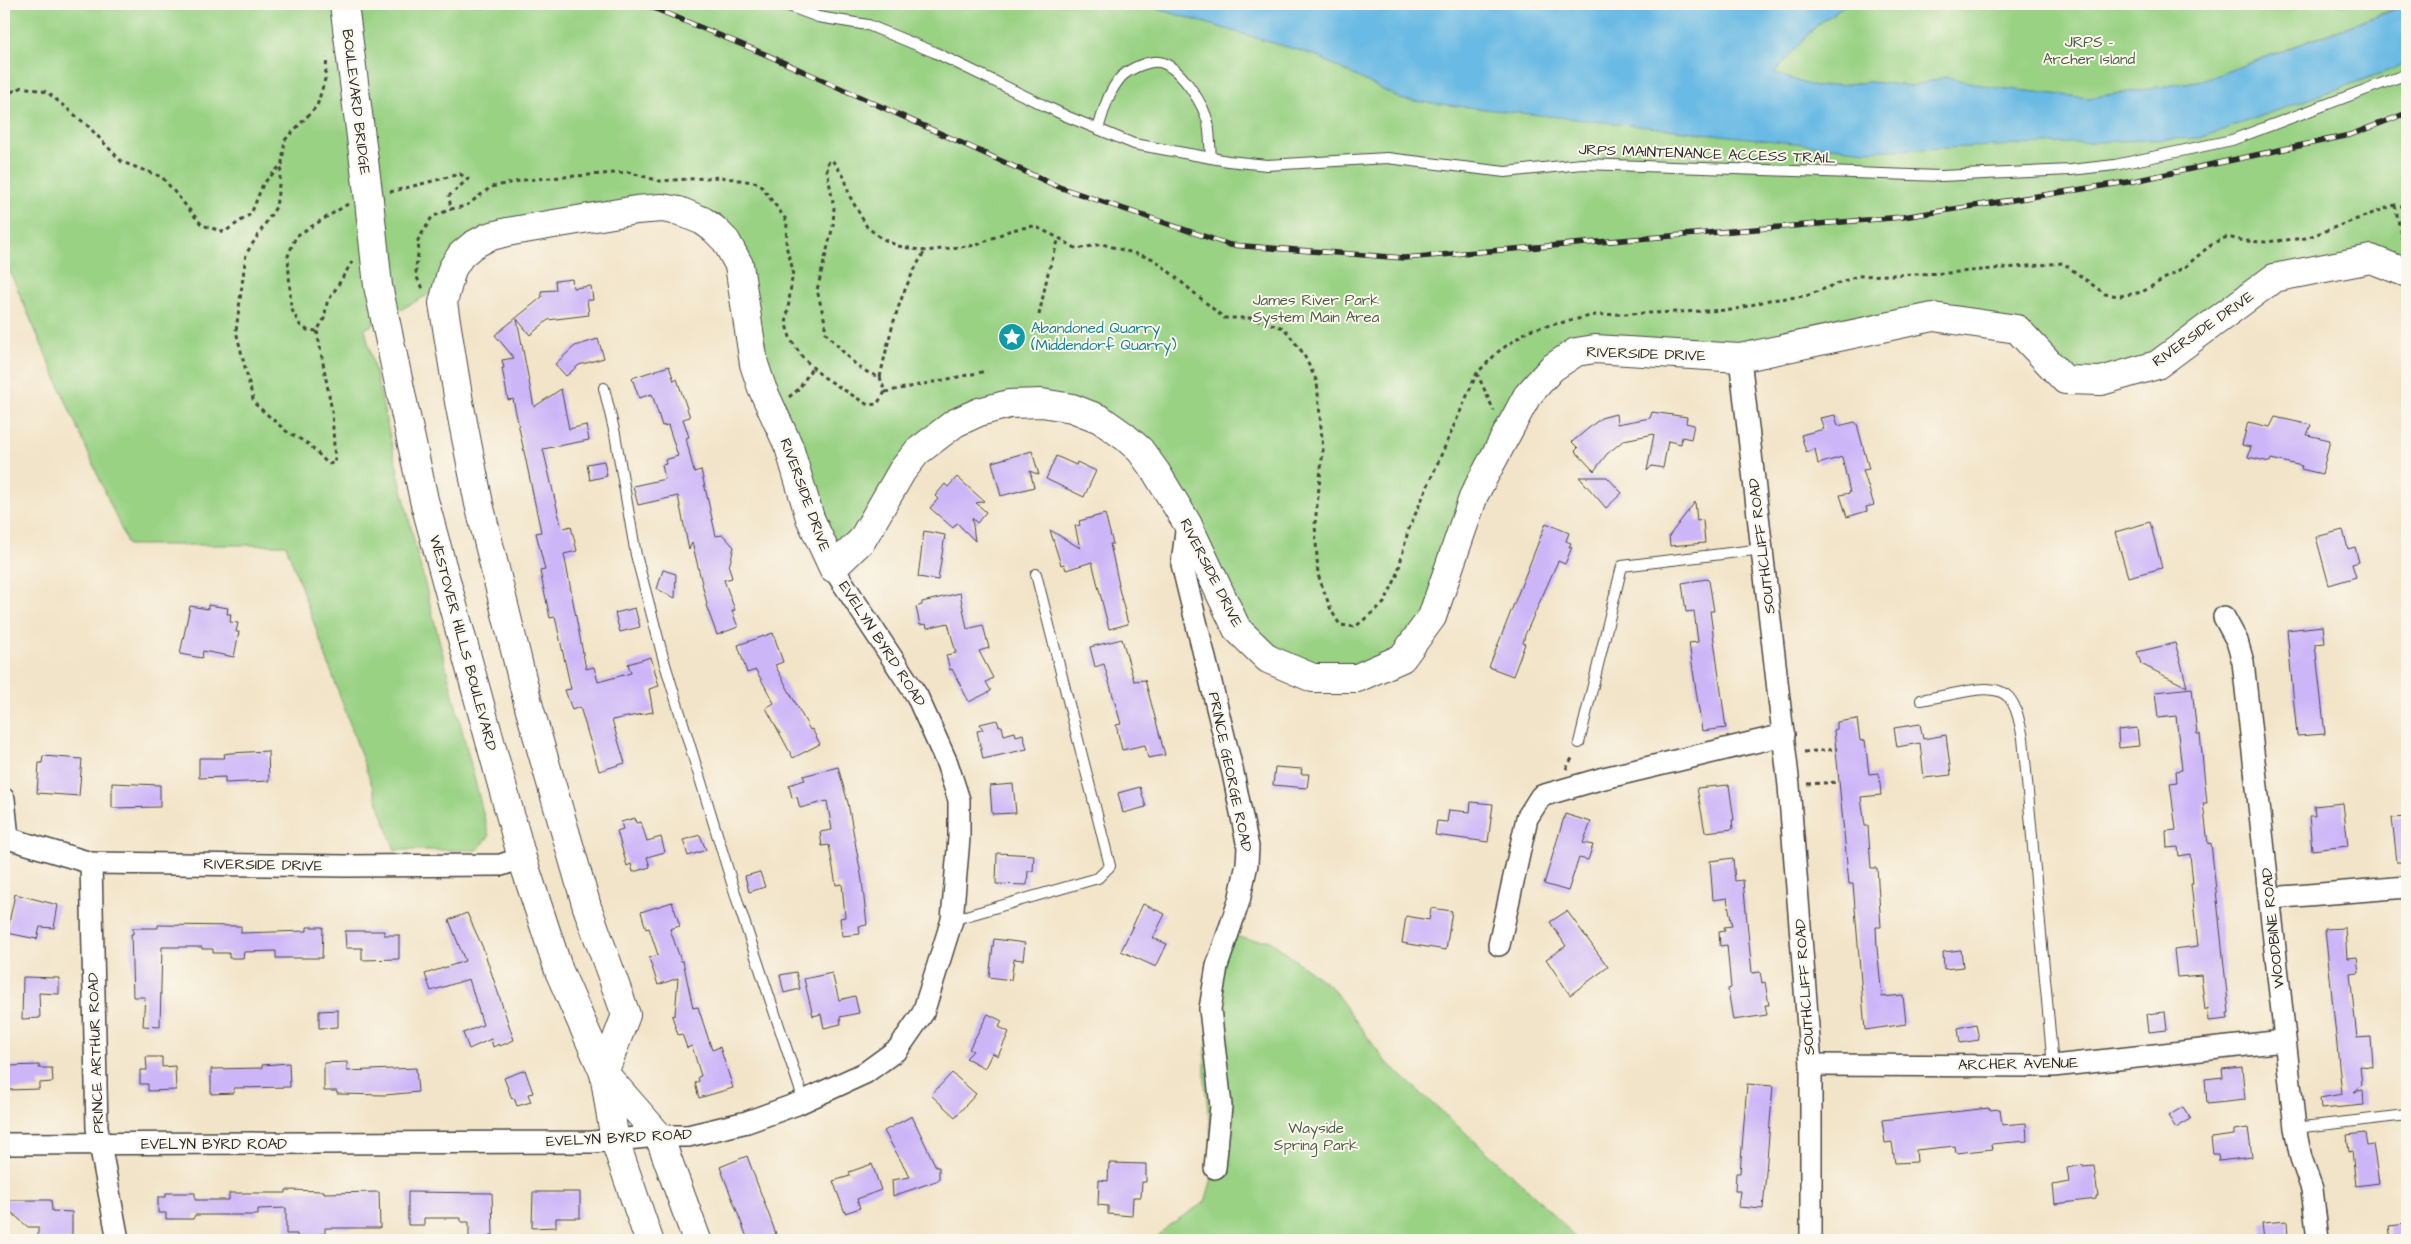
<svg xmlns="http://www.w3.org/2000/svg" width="2411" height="1244" font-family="'Architects Daughter',sans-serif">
	<rect width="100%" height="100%" fill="#fbf7ec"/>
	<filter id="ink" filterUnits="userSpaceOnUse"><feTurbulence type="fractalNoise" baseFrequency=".02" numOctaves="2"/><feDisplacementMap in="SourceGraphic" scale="10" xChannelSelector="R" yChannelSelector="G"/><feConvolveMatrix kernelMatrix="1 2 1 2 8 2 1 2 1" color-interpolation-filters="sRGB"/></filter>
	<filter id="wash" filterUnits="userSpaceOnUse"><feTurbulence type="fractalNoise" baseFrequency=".0096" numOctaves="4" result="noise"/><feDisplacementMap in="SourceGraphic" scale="20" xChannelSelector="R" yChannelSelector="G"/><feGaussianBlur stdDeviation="1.12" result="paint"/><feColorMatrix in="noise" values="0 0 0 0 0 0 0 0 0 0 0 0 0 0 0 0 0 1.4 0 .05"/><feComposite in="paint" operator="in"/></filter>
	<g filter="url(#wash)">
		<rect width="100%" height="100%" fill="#f2e4c8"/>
		<g fill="#9ad284" stroke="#627e58">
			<path d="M4,4H1141L1314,55L1403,100L2200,138L2407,64V273L2370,259L2274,278L2157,365L2065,380L2017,329L1933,317L1740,358L1595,349L1527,396L1432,617L1357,678L1268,659L1169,491L1072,408L955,423L833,568L818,539L743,282L693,216L507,232L446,285L365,329L415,545L489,836L478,850H395L286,545H128L4,258Z"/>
			<path d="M1846,4H2407L2204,80L2089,98L1991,87L1946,77L1912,86L1869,82L1815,87L1774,73L1816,26Z"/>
			<path d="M1227,934L1251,940H1269L1332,988L1385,1061L1528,1189L1578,1240H1154L1168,1226L1205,1202L1215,1168L1205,1084V1054Z"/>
		</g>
		<path fill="#69bae4" stroke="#4a7288" d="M1141,4H1846L1816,26L1774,73L1815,87L1869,82L1912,86L1946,77L1991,87L2089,98L2204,80L2407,5V64L2200,138L1866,151L1403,100L1314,55Z"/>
		<g id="blocks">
			<g fill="#cdb6f8">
				<path d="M572,279L573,288L591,286L593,300H587L589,315L548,320L530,335L517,319L534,407L561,389L569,429L586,425L589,440L543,449L561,525L564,528L571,526L577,551L564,554L586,669L594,667L598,682L631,673L628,664L651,657L659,686L649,689L653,712L612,720L625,763L599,771L580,707L572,710L565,690L571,689L555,617L550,618L540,571L545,570L536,533L541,532L513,399L508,400L502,368H504L502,360L514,358L495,335L542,297L541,291L556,290L555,281Z"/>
				<path d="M598,339L604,358L579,365L566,376L555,364L575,346Z"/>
				<path d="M669,366L674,381L677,379L690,417L683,419L689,437L686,438L694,472L701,470L716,536L723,535L734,547L729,567L732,578L724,580L735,610L732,611L738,627L717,635L706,605L707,604L692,542L689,550L678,496L638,505L633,486L665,479L662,465L666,464L665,460L678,456L668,425L662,426L652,394L639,398L632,378Z"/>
				<path d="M1652,412L1687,417L1686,423L1694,425L1691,439L1682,437L1681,444L1668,441L1663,468L1652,466L1647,471L1654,434L1624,440L1607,454L1594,471L1575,451L1578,448L1572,442L1601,418L1616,414L1617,424L1650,418Z"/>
				<path d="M1835,415L1838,426L1855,422L1857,424L1869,469L1863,470L1874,505L1866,507L1867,511L1847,517L1840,495L1850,493L1842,457L1818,464L1815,449L1806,452L1801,435L1824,429L1820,418Z"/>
				<path d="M2275,417L2311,425L2307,435L2330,440L2322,474L2301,469L2302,466L2271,459L2270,462L2248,457L2251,447L2242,445L2248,422L2270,427Z"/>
				<path d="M1032,451L1039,475L1030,471L1034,487L1001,496L992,462Z"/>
				<path d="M1056,456L1076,465L1077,462L1096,471L1084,497L1046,479Z"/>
				<path d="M604,461L607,476L590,480L587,464Z"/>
				<path d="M957,477L984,501L976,503L986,512L977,523L972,518L975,541L957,523L953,528L930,508L938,499L935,496L945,484L948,487Z"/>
				<path d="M1579,477H1607L1622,493L1606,508Z"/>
				<path d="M1695,502L1697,521L1703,520L1705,543L1670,546L1669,536Z"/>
				<path d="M1105,514L1113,544H1110L1119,585H1118L1128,624L1109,629L1092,562L1066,570L1064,564L1061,565L1050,530L1080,548L1075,526L1080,525L1079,521Z"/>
				<path d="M2150,522L2162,568L2128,577L2115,532Z"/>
				<path d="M1546,523L1569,533L1566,541L1571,543L1569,547H1572L1565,564L1558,561L1525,635L1523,643L1525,644L1513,676L1489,667Z"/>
				<path d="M2343,530L2348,549L2355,547L2359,562L2352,564L2356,577L2329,585L2316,537Z"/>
				<path d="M924,531L945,535L938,580L918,577Z"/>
				<path d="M663,570L676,574L675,598L657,589Z"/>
				<path d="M1707,579L1709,581L1714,611H1710L1726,728L1702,731L1689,643L1698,642L1694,611L1686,612L1682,583Z"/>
				<path d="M960,593L967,629L983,625L989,648L979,651L993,678L986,682L991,691L969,702L952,669L950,670L946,655L956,653L948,623L927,628L926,624L920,625L916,607L922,605V602Z"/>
				<path d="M208,605L228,608L227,614H231L230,622L238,623L236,632H239L234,657L203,651L202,658L180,654L190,606L208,609Z"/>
				<path d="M635,608L640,627L620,632L615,613Z"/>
				<path d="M2323,626L2325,643L2315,644L2325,734L2297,736L2287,630Z"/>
				<path d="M773,633L783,662L775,665L810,730L812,729L820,744L793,758L766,708L774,703L756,670L747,673L738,645Z"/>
				<path d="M1122,639L1134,681L1145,680L1165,755L1148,758L1145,745L1122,750L1116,725L1121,724L1104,664L1095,667L1090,647Z"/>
				<path d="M2175,643L2181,663L2187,687L2141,664L2137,652Z"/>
				<path d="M2192,688L2197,734H2200L2207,803H2203L2208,844L2211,843L2229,1013H2227L2228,1019L2209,1021L2208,1008L2205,1010L2201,975L2177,977L2174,949L2198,946L2191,884H2193L2190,854L2179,856L2178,847L2167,848L2166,831L2176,830L2170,783L2177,782L2176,771L2182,770L2176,716L2158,718L2155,692Z"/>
				<path d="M1857,719L1860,741L1865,740L1869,774L1879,773L1881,795L1861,797L1865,826H1868L1871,868H1877L1881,927H1876L1877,948L1882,997L1903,995L1906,1024L1865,1030L1853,884H1849L1834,730L1837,729V722Z"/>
				<path d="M997,720L999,726H1002L1004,735L1015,732L1016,736L1023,734L1027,749L983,759L977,731L983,730L980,724Z"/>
				<path d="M1920,724L1923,739L1946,735L1951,775L1924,778L1920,743L1897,747L1894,728Z"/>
				<path d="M2137,728L2139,746L2119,748L2118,730Z"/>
				<path d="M268,751L269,781L225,783V777L199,778V758H225L224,754L230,753Z"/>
				<path d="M43,756L82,759L79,796L37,793L39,763H42Z"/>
				<path d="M838,767L848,803L862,880L867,925L859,926L860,934L842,936L840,918L845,917L842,884L836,885L829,845L822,846L820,832L832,830L827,801L800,808L797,797L792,798L789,785L805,780L803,776Z"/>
				<path d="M1275,767L1302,769L1301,774H1309L1307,788L1273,785Z"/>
				<path d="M112,783L160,785V807L112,808Z"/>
				<path d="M1013,784L1016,813L992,814L990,786Z"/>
				<path d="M1729,785L1734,820H1732L1733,829L1705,832L1697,788Z"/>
				<path d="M1140,787L1146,807L1123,813L1118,793Z"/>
				<path d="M1471,802L1493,804L1488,842L1435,835L1437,821L1447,822L1449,810L1470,812Z"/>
				<path d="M2343,803L2348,846L2312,850L2309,816H2315L2314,806Z"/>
				<path d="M1565,814L1591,822L1583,843L1593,845L1588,860L1579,858L1568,891L1544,884Z"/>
				<path d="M2407,817V862H2397L2392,818Z"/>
				<path d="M635,818L636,823L641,822L647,841L661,837L665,852L647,857L650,867L633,872L631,864L627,866L617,831L623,829L621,822Z"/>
				<path d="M700,835L706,850L688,856L683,840Z"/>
				<path d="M997,853L1034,855L1033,871H1028L1027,885L996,884Z"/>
				<path d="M1733,858L1735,881L1743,880L1752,973L1760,972L1762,983L1765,982L1769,1005H1765L1767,1015L1733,1020L1728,989L1731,988L1727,945L1720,946L1719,932L1725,931L1724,927L1732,926L1727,898L1713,900L1710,861Z"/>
				<path d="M760,872L765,887L749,892L745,876Z"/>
				<path d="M15,894L58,905L54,928L40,927L37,939L7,933Z"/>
				<path d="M672,902L680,926L670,929L681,961H683L693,1008L698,1007L712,1050L720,1047L733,1088L699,1098L695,1083L699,1081L698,1077L701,1076L692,1046L687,1048L682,1034L678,1035L672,1016L675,1015L678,978L658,985L649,958L658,955L649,928L646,929L641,912Z"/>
				<path d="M1143,904L1165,914L1153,938L1167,944L1156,967L1121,951Z"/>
				<path d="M1431,908L1452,911L1446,950L1402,943L1406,916L1429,920Z"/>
				<path d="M1567,911L1608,967L1570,995L1546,959L1566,946L1550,922Z"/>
				<path d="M467,913L483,948L514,1040L500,1046L499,1044L493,1047L491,1039L469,1049L463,1033L483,1025L469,979L431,991L425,974L465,961L449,920Z"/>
				<path d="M158,925L241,926V933L307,931V927H323L322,958H276V951L244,952L243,958H229V953H213V949H202V947H162L160,1027L143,1026L145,997H133L131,934H133V928H158Z"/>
				<path d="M2345,928L2347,958L2357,957L2359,973L2350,974L2357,1038L2371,1037L2373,1067L2360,1066L2362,1085L2354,1092L2363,1090L2364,1105L2321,1109L2320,1098L2342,1094L2325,929Z"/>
				<path d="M345,931H384V935H399V959L362,960V948H346Z"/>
				<path d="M994,939L1025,943L1023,960L1014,959L1011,980L989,977Z"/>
				<path d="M1961,950L1963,967L1944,969L1943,952Z"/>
				<path d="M796,972L800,989L784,993L780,975Z"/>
				<path d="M832,973L839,1000L855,996L859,1013L840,1017L841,1024L824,1028L821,1014L813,1016L804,979Z"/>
				<path d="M23,977L59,978V994L39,993L40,1018L22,1019Z"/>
				<path d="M338,1010V1027L319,1028V1011Z"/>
				<path d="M2165,1012L2167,1030L2149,1032L2147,1014Z"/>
				<path d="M988,1014L1002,1021L999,1027L1009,1032L998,1056L992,1053L985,1068L966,1058L973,1051L969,1049Z"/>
				<path d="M1976,1024L1979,1040L1960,1043L1958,1028Z"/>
				<path d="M146,1057H162V1067L175,1066L176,1090L148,1091V1084H140V1070H147Z"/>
				<path d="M347,1062V1071L416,1068L418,1092L385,1095L337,1094V1091H324V1063Z"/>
				<path d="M289,1063L290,1087L234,1088V1093L211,1094V1069L262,1068V1065Z"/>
				<path d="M39,1065V1068H52L53,1082L39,1083V1089L8,1090V1066Z"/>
				<path d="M2242,1067L2245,1100L2207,1104L2205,1079L2223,1077L2222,1069Z"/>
				<path d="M525,1070L533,1093L528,1094L531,1102L517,1106L514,1098L512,1099L504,1078Z"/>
				<path d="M952,1073L976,1094L955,1117L931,1095Z"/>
				<path d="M1747,1084L1773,1086L1763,1209L1738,1207L1740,1191H1735L1736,1173H1740Z"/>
				<path d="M2183,1107L2191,1119L2176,1128L2168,1116Z"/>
				<path d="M1989,1108V1110L2000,1109L2002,1125L2026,1123L2027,1141L1991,1144L1992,1149L1956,1153L1955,1146L1916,1150L1917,1162L1895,1163L1892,1142L1885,1143L1882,1120Z"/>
				<path d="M912,1116L936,1167H939V1180L893,1196L892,1180L910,1177L884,1131Z"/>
				<path d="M2248,1128L2252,1157L2219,1161L2218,1154H2213L2211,1138L2234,1135V1130Z"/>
				<path d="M2365,1133L2367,1145L2373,1144L2379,1183L2356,1186L2352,1151L2349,1152L2347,1135Z"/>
				<path d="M747,1156L776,1234L758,1240H748L720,1167Z"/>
				<path d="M1109,1163L1146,1164V1182H1142L1141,1197H1133L1132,1216L1108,1214V1206L1098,1205L1099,1180L1108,1181Z"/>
				<path d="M872,1164L881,1190L857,1199L860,1208L845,1213L833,1181L850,1176L849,1172Z"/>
				<path d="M2083,1165V1167L2094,1166L2098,1196H2096V1199L2055,1204L2053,1185L2069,1182L2067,1168Z"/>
				<path d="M286,1190L324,1191V1193L379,1192L380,1228H325V1234H319V1240H297V1234H286V1208L258,1209V1215H195L193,1219H166V1213H158V1197H166V1193H195V1200H229V1193H286Z"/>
				<path d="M408,1192L492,1193L493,1235H490V1240H469V1222H461V1218H424V1225H408Z"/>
				<path d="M533,1192H580V1218H556V1227L532,1228Z"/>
				<path d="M4,1200H51L52,1211L72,1212V1240H38V1227H28L4,1206Z"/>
				<path d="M2287,1221L2288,1240H2264L2262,1223Z"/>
				<path d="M2407,1224V1240H2391L2389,1226Z"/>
			</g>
		</g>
	</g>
	<g filter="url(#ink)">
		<use href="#blocks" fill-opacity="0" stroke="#494743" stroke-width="1"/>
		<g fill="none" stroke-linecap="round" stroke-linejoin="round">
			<g stroke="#494743" stroke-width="12">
				<g id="lane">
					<path d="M783,4L818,17L868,25L934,52L1066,116L1134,144L1228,161L1267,165L1387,158L1505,172L1582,164L1941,176L2071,170L2115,165L2232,140L2407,74"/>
					<path d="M1098,129C1104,110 1108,92 1121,77C1129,69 1152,58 1163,63C1182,70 1204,105 1208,123C1210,134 1210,147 1211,158"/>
					<path d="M604,388L615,434L636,555L664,661L739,906L804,1101"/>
					<path d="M1921,700C1937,697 1953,694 1968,691C2011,683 2015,700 2023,738L2053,1066"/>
					<path d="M1579,743L1622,566L1763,549"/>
					<path d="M952,920L1098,878L1110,866L1036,574"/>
					<path d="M2295,1128L2407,1115"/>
				</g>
			</g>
			<g stroke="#494743" stroke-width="24">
				<g id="street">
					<path d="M1740,358L1789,786L1811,1065V1240"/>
					<path d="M1187,523L1182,564L1233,773L1248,847L1247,864L1239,901L1217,966L1210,1009L1221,1106L1215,1168"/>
					<path d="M2224,617L2237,641L2243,662L2295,1128L2301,1158L2312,1189L2318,1240"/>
					<path d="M4,799L8,838"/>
					<path d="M4,837L91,863L345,866L501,865L522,858"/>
					<path d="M91,863L97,1128L118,1240"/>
					<path d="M2271,898L2407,887"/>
					<path d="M1499,945L1527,818L1541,796L1600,779L1784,735"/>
					<path d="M1811,1065L2053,1066L2284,1041"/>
					<path d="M4,1144L592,1142L659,1136H688L747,1122L797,1104L865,1073L898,1049L923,1013L952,920L959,838V800L947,763L917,696L833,568"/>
				</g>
			</g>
			<g stroke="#494743" stroke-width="30">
				<path id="secondary" d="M604,1073L626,1015L587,907L529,707L479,504L459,402L443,303L452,269L461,255L473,245L488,237L507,232L636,210L662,208L679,211L703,221L714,229L726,241L739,265L754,364L762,388L789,447L810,518L833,568L862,540L902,471L917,452L955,423L979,412L1009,404L1042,403L1072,408L1100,419L1124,436L1140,450L1156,472L1187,523L1237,629L1268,659L1313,678H1357L1402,658L1432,617L1474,495L1527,396L1552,368L1576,352L1595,349L1740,358L1933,317L2017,329L2065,380L2101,381L2157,365L2274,278L2371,259L2407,273"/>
			</g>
			<g stroke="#494743" stroke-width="30">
				<g id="primary">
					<path d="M369,200L378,286L424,500L522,858L559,971L604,1073L615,1141L649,1240"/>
					<path d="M604,1073L659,1136L697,1240"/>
				</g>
			</g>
			<g stroke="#494743" stroke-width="3" stroke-dasharray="4 4" stroke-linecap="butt">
				<path d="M4,95L23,87L47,92L88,126L122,162L162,177L202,225L224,232L251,214L263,184L283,163"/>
				<path d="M390,192L460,174L468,179L449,196L451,209L466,206L491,187L524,180L628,172L660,181L720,177L759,183L787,221L786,246L793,270L786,325L791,340L803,358L822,376L868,405L877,404L885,392L880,377C854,370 843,350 825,332V322L817,290L833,226L834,208L826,164L832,160L845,178L849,195L867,227L881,238L898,246L925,251L977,245L1011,230L1034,226L1059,238L1077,249L1102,244L1154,259L1224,318H1251L1284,328L1303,353L1317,382L1323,450L1315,524L1318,575L1331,610L1340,625L1355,627L1384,603L1397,576L1408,531L1477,373L1499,351L1529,330L1595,315L1733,310L1769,300L1806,296L1857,276L1947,273L2063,263L2105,294L2120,296L2142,292L2186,266L2213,243L2227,237L2245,241L2265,242L2306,238L2395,205L2407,207"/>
				<path d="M348,204L296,236L288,256L291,308L300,325L307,330L317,331L324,319L327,303L352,262"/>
				<path d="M2395,205L2404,248"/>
				<path d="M423,288C409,270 421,260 418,240L432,217L451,209"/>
				<path d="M1039,315L1048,273L1059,238"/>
				<path d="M317,331L332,411L335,463L328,464L310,445L286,431L254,403L236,331L246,254L276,207L285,140L317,106L325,79L327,58"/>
				<path d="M1477,373L1494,411"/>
				<path d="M880,377C891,329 899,293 925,251"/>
				<path d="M885,392L987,371"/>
				<path d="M789,397L799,389L812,368"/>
				<path d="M1804,752L1837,749"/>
				<path d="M1566,769L1574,755"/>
				<path d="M1807,784L1837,782"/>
			</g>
			<use href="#lane" stroke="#fff" stroke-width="10"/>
			<use href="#street" stroke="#fff" stroke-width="21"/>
			<use href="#secondary" stroke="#fff" stroke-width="28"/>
			<use href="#primary" stroke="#fff" stroke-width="28"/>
			<g stroke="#2b2b2b" stroke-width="5.5">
				<path id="rail" d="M644,4L767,55L1059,187L1230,245L1404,258L1903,217L2134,181L2350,135L2407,113"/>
			</g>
			<use href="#rail" stroke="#fbf7ec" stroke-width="4" stroke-dasharray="11" stroke-linecap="butt"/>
			<g stroke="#494743" stroke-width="30" stroke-linecap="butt">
				<path id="primary-bridge" d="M344,4L369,200"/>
			</g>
			<use href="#primary-bridge" stroke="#fff" stroke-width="28"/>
		</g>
	</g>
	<defs>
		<g id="sight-disc" transform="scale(1.4375)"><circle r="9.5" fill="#0f9aa8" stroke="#fbf7ec"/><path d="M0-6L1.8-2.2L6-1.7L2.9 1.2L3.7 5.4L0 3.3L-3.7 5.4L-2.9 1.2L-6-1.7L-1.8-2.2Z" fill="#fff"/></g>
	</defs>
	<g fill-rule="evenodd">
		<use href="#sight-disc" x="1012" y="337"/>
	</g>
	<g text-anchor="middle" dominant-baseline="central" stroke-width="4" stroke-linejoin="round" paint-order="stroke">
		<g font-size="15" fill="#4c5d46" stroke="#fbf7ec">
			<text x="2089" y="42">JRPS -<tspan x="2089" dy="17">Archer Island</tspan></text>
			<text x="1316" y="300">James River Park<tspan x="1316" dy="17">System Main Area</tspan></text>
			<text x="1316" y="1128">Wayside<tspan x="1316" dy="17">Spring Park</tspan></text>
		</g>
		<g font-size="15" fill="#2b2b2b" stroke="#fbf7ec">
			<text transform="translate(356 102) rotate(83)">BOULEVARD BRIDGE</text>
			<text transform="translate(1707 154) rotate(2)">JRPS MAINTENANCE ACCESS TRAIL</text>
			<text transform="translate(2203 329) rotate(-35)">RIVERSIDE DRIVE</text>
			<text transform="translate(1646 354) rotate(2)">RIVERSIDE DRIVE</text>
			<text transform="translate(805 495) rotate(70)">RIVERSIDE DRIVE</text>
			<text transform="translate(1762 546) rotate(-97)">SOUTHCLIFF ROAD</text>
			<text transform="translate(1211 573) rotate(63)">RIVERSIDE DRIVE</text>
			<text transform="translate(463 643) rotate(75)">WESTOVER HILLS BOULEVARD</text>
			<text transform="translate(882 644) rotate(57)">EVELYN BYRD ROAD</text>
			<text transform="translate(1230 772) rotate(78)">PRINCE GEORGE ROAD</text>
			<text transform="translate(263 865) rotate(1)">RIVERSIDE DRIVE</text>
			<text transform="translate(2273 928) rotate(-96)">WOODBINE ROAD</text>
			<text transform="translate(1805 987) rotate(-94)">SOUTHCLIFF ROAD</text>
			<text transform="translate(96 1053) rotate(-92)">PRINCE ARTHUR ROAD</text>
			<text transform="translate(2018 1064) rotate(-1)">ARCHER AVENUE</text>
			<text transform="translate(619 1138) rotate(-3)">EVELYN BYRD ROAD</text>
			<text x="214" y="1144">EVELYN BYRD ROAD</text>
		</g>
		<g font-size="15" fill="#0d838f" stroke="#fbf7ec" text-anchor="start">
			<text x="1031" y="328">Abandoned Quarry<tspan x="1031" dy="17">(Middendorf Quarry)</tspan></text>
		</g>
	</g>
	<rect width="2411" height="1244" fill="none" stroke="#fbf7ec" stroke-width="20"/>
</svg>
